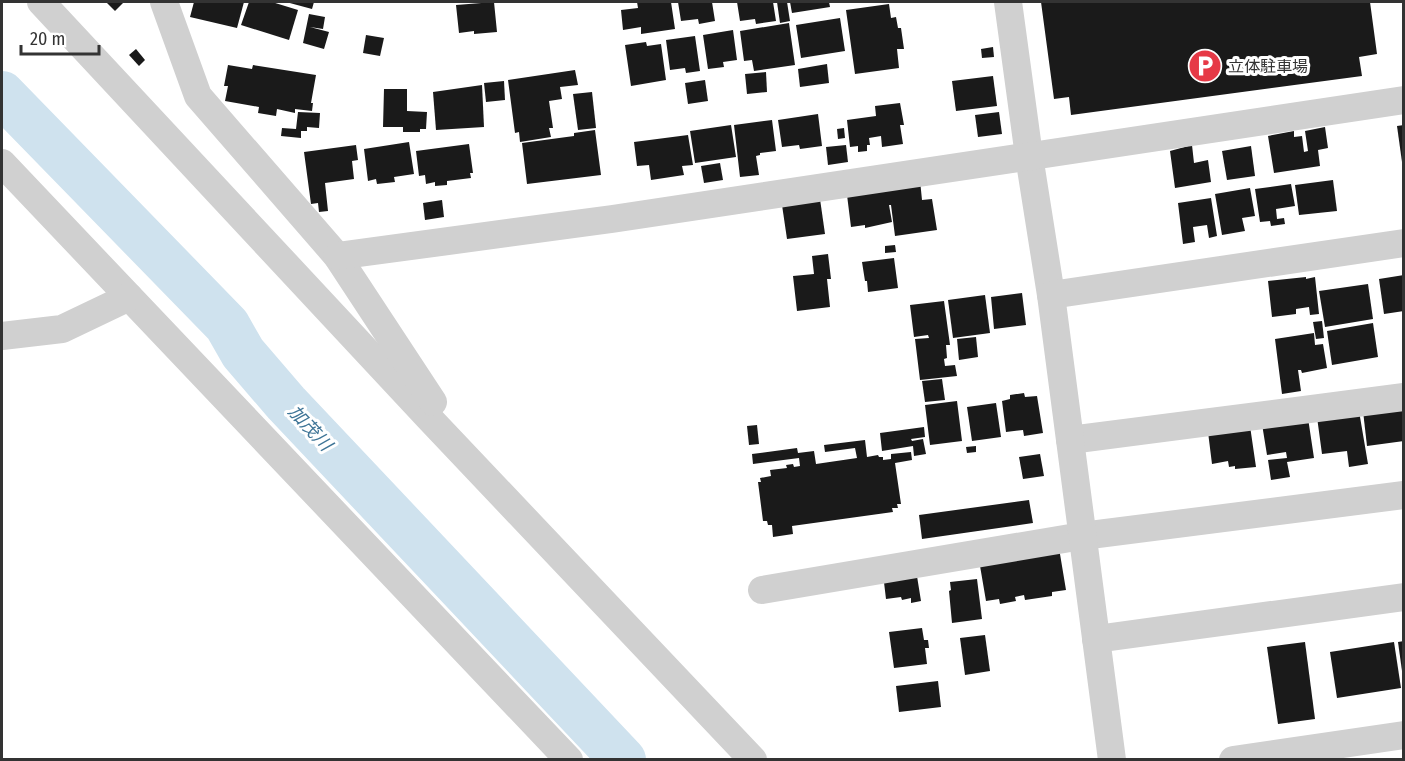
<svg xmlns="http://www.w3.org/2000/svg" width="1405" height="761" font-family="'Fira Sans Condensed','Noto Sans JP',sans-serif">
	<rect width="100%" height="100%" fill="#fff"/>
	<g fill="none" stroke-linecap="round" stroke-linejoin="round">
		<path stroke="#cfe2ee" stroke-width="46" d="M2,94L227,325L243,353L286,403L623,760"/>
	</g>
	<g fill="#1a1a1a">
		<path d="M106,2H124L115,11Z"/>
		<path d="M194,2H244L237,28L190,17Z"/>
		<path d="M249,2H272L298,10L289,40L241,25Z"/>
		<path d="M286,2H314L312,9Z"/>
		<path d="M494,2L497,32L474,34V31L459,33L456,5Z"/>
		<path d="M637,2H671L675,29L641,34V27L623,30L621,10L638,8Z"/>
		<path d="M678,2H712L715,21L699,24L698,19L681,21Z"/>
		<path d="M737,2H773L776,21L756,24L755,19L740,21Z"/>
		<path d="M777,2H787L790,21L780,23Z"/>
		<path d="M790,2H829L830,7L792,13Z"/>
		<path d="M1041,2H1370L1377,54L1359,57L1362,76L1071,115L1069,97L1054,99Z"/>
		<path d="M889,4L891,18L896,17L898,28H901L904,49H897L899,68L855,74L846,10Z"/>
		<path d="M309,14L325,17L323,29L310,27L329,32L324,49L303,43Z"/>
		<path d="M840,18L845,51L801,58L796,25Z"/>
		<path d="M789,23L795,65L754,71L752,60L744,61L740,31Z"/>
		<path d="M733,30L737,60L723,62L724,67L708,69L703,35Z"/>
		<path d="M366,35L384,38L380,56L363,53Z"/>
		<path d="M695,36L700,71L686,73L685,68L670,70L666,40Z"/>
		<path d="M646,42L647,46L661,44L666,80L631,86L625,45Z"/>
		<path d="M993,47L994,57L982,58L981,49Z"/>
		<path d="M136,49L145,60L139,66L129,55Z"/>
		<path d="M827,64L829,83L800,87L798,69Z"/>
		<path d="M228,65L252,69L253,65L316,75L311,103H313L312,111L295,109V113L277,109L276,116L258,113L259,107L225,101L228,86H224Z"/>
		<path d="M575,70L578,85L560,87L562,99L549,101L553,128H549L551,137L520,142L519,132L515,133L508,80Z"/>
		<path d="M766,72L767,92L747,94L745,74Z"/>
		<path d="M993,76L997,106L956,111L952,81Z"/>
		<path d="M705,80L708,101L688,104L685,83Z"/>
		<path d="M504,81L505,100L486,102L484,83Z"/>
		<path d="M482,85L484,127L436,130L433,92Z"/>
		<path d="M384,89H407V111L427,112L426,129H420V132H403V127H383Z"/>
		<path d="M592,92L596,128L578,130L573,94Z"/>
		<path d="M900,103L904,125H900L903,144L882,147L881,136L869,138L870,145H867V151L858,152V146L850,147L847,120L876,116L875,106Z"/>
		<path d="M298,112L320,113L319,128L307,127V131H301V138L281,136L282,128L296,129Z"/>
		<path d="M999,112L1002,134L978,137L975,115Z"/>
		<path d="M818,114L822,146L800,149L799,145L782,147L778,120Z"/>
		<path d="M772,120L776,151L760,153V155L756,156L759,175L740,177L734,125Z"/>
		<path d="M731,125L736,157L695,163L690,131Z"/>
		<path d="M1404,125V162H1402L1397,126Z"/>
		<path d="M1325,127L1328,148L1318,150L1320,166L1274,173L1268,136L1294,131V137L1302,136L1304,152L1308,151L1305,131Z"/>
		<path d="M844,128L845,138L838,139L837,129Z"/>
		<path d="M595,130L601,175L527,184L522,143L574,136V133Z"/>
		<path d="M688,135L693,165L682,166L684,175L651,180L649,165L637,166L634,142Z"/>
		<path d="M409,142L414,174L394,177L395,182L377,184L376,179L368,181L364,149Z"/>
		<path d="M469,144L473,173H470L471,178L447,181V185L435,186V182L426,184L425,175L419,176L416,151Z"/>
		<path d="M356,145L358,160L352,161L354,179L325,183L328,211L319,212L318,203L311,204L304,152Z"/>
		<path d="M846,145L848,162L828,165L826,147Z"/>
		<path d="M1192,145L1194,163L1208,160L1211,182L1175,188L1170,151Z"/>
		<path d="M1251,146L1255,176L1227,180L1222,151Z"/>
		<path d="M720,163L723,180L704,183L701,166Z"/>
		<path d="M920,180L922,200L932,199L937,230L895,236L891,205H889L892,222L865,228V225L851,227L847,195Z"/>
		<path d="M1333,180L1337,211L1299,215L1295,185Z"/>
		<path d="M1291,184L1295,206L1276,209L1277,219L1284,218L1285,224L1271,226L1270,221L1260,222L1255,189Z"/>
		<path d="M1250,188L1255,216L1242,218L1245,231L1222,235L1215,194Z"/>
		<path d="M1211,198L1217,236L1209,238L1207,225L1193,227L1195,242L1183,244L1178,203Z"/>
		<path d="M820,199L825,234L787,239L782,205Z"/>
		<path d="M442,200L444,217L425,220L423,203Z"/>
		<path d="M895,245L896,252L885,253V246Z"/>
		<path d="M828,254L831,279H827L830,307L797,311L793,276L814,274L812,256Z"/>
		<path d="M894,258L898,288L868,292L867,281H865L862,262Z"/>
		<path d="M1404,275V311L1384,314L1379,279Z"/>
		<path d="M1306,277V279L1315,277L1319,314L1310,315L1309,307L1296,309V314L1272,317L1268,281Z"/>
		<path d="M1368,284L1373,319L1325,327L1319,291Z"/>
		<path d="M1022,293L1026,325L994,329L991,297Z"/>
		<path d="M985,295L990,333L953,338L948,300Z"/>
		<path d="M944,301L950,345H946L947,358L944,359L945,366L955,365L957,376L920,380L915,339L929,338L928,335L914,337L910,305Z"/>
		<path d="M1322,321L1324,338L1316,339L1313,322Z"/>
		<path d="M1373,323L1378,357L1332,365L1327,331Z"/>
		<path d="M1314,333L1315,345L1323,344L1327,368L1302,373L1301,370H1298L1301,391L1282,394L1275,339Z"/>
		<path d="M976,337L978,357L959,360L957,339Z"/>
		<path d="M942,379L945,400L925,402L922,381Z"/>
		<path d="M1024,393L1025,397L1037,396L1043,433L1024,436L1023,430L1006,432L1002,401L1010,399V395Z"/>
		<path d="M957,401L962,441L930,445L925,405Z"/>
		<path d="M996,403L1001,437L972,441L967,407Z"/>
		<path d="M1359,411L1368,464L1349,467L1347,451L1322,454L1317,417Z"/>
		<path d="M1363,411H1404V441L1367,446Z"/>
		<path d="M1308,418L1314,458L1287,462L1290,477L1271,480L1268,460L1287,458L1286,452L1267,455L1262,424Z"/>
		<path d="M757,425L759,444L749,445L747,426Z"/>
		<path d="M1250,426L1256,467L1235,469V466L1229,467L1228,461L1212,464L1208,432Z"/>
		<path d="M924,427L925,437L911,439L912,441L923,439L926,454L914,456L913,446L882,451L880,433Z"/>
		<path d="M865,440L867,457L878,455L879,457H883V460L891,459V454L911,452L912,460L895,463L901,504H897L898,508H892L893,512L792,526L793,534L773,537L772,525H768L767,521H763L758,482H761L760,478L771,476L770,470L787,468L786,465L793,464L794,467L800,466L799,458L753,464L752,454L797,448L798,453L814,451L816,464L857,458L855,448L825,452L824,445Z"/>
		<path d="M976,446V452L967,453L966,447Z"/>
		<path d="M1040,454L1044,476L1023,479L1019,457Z"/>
		<path d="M1029,500L1033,523L922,539L919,515Z"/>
		<path d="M1059,548L1066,590L1052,592V596L1025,600L1024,595L1015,597L1016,601L1000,604L999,599L986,601L979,560Z"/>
		<path d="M916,570L921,601L911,603V598L902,600L901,597L886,599L883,574Z"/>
		<path d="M977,579L982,619L952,623L949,591L951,590L950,582Z"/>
		<path d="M922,628L924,640H928L929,648H925L927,664L894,668L889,632Z"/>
		<path d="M985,635L990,671L965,675L960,638Z"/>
		<path d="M1404,641V671H1402L1398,642Z"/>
		<path d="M1305,642L1315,719L1278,724L1267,647Z"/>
		<path d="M1394,642L1401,688L1337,698L1330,652Z"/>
		<path d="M938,681L941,707L899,712L896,686Z"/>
	</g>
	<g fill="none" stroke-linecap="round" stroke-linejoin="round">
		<g stroke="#d0d0d0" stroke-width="28">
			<path d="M41,2L428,417L753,760"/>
			<path d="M164,2L198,96L337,256L433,402"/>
			<path d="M1008,2L1029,156L1051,295"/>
			<path d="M2,163L569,760"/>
			<path d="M337,256L612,219L1404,100"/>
			<path d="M2,336L62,329L129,297"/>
			<path d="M1070,440L1404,397"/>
			<path d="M762,590L1082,536L1404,495"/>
			<path d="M1096,639L1404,597"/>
			<path d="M1112,760L1051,295L1404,243"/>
			<path d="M1233,760L1404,735"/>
		</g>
	</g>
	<defs>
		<g id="parking-disc" transform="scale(1.725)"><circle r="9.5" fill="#e63946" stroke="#fff"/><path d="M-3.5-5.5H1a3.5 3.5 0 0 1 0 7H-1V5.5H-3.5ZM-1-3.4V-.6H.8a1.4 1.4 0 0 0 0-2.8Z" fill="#fff"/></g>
	</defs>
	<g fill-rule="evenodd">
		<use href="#parking-disc" x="1205" y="66"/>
	</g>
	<g text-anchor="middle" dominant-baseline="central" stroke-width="6" stroke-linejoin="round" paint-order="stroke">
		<g font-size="16" fill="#333" stroke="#fff" text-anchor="start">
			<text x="1228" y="66">立体駐車場</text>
		</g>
		<g font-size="18" font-style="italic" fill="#3f7597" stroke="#fff">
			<text transform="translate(310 428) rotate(47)">加茂川</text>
		</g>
	</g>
	<rect width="1405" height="761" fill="none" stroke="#333333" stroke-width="6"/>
	<path d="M21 45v9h78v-9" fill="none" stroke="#333333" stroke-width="3"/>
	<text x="30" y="45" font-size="18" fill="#333333" stroke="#ffffff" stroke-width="4.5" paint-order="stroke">20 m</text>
</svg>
